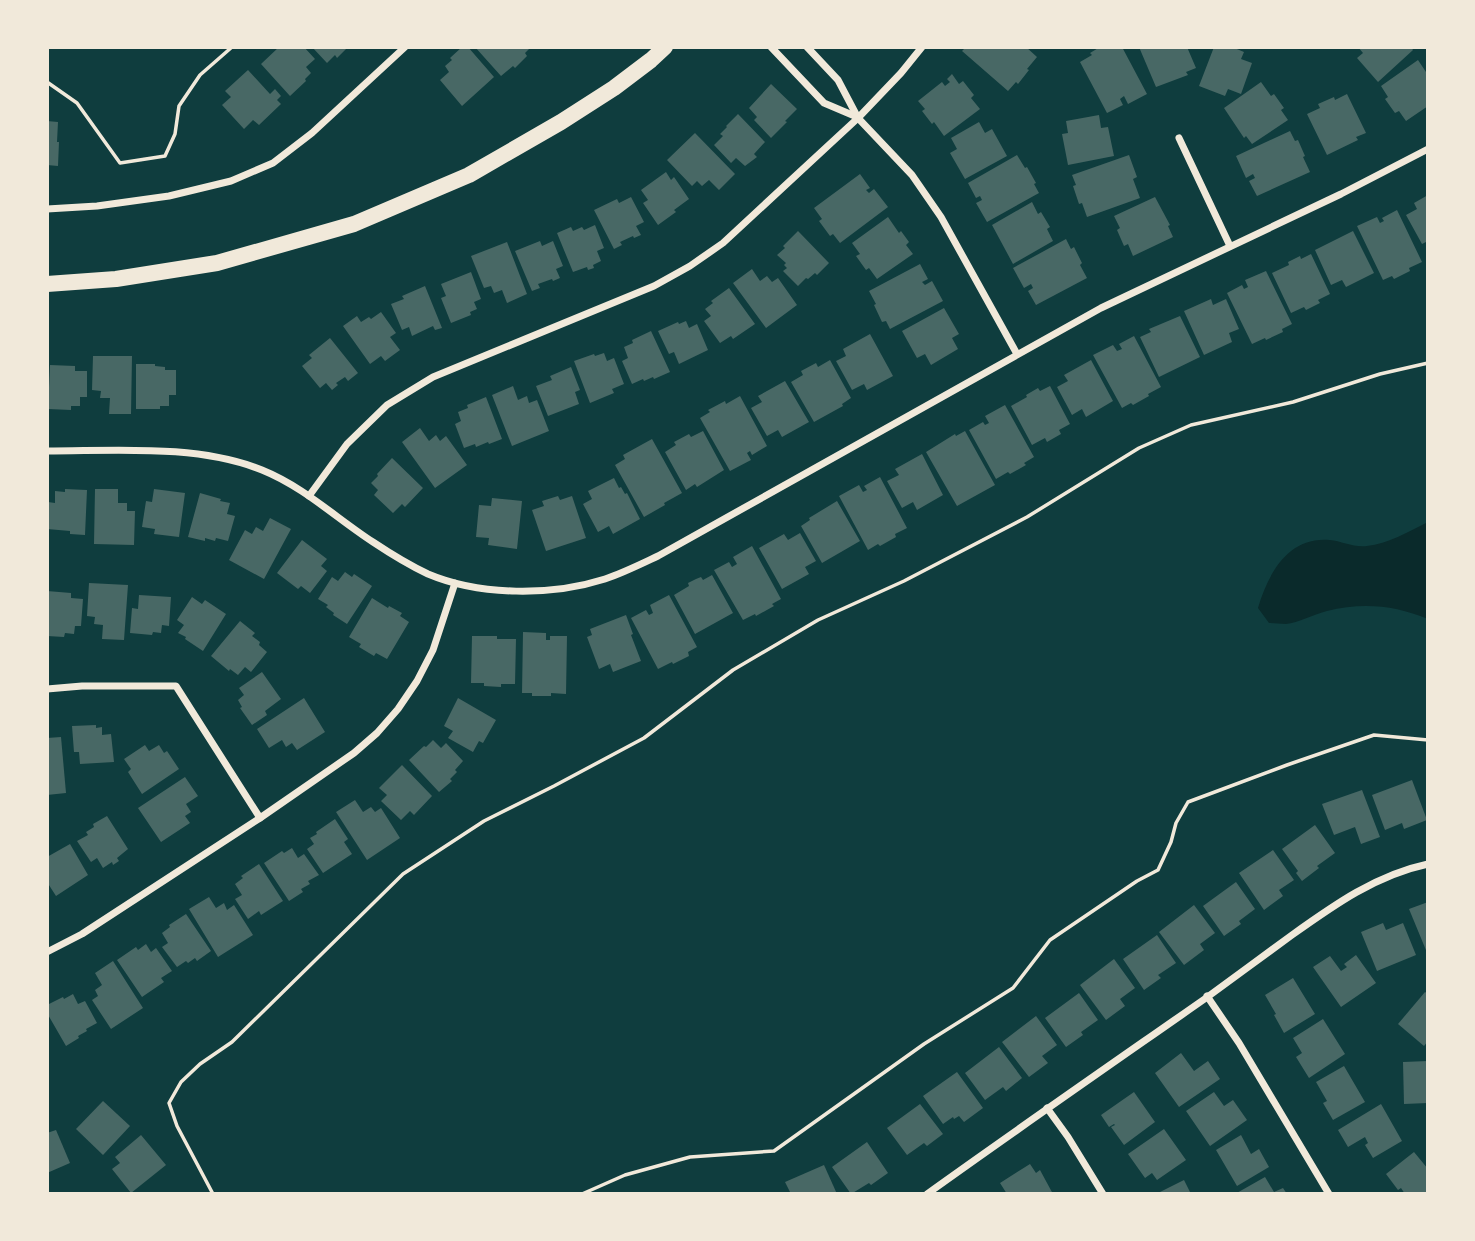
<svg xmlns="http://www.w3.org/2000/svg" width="1475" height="1241" font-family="Arial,sans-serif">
	<rect width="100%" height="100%" fill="#0f3d3e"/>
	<path fill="#0a2a2b" d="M1428,522V619C1395,605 1362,602 1327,611C1314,614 1298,623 1286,624C1280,624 1274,623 1269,623L1258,608C1268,574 1288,536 1330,540C1341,541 1355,548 1367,546C1387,544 1410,531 1428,522Z"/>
	<g fill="#486865">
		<path d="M279,47H304L315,59L306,67L311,73L305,79L306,81L290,96L261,64Z"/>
		<path d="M312,47H348L337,58L335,55L327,63Z"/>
		<path d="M462,47H468L494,77L462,106L440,80L449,72L445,66L452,60L450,58Z"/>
		<path d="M475,47H531L525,53L527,56L515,68L513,66L501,76Z"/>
		<path d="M966,47H1026L1037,57L1027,69L1029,70L1018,84L1016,82L1008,91L962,51Z"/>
		<path d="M1100,47H1122L1147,94L1128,104L1124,96L1120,99L1123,105L1107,113L1080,62L1092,55L1090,53Z"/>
		<path d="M1139,47H1187L1196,68L1186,72L1188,75L1156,87Z"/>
		<path d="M1214,47H1232L1244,52L1241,59L1252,63L1241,94L1228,89L1225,96L1199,86Z"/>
		<path d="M1358,47H1411L1413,50L1378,82L1357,58L1363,53Z"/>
		<path d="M1418,60L1428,75V106L1406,121L1399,111L1395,113L1385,99L1388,97L1381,86Z"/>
		<path d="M248,70L270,94L275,89L281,96L277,100L281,104L259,125L253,120L244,129L222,105L231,97L225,91Z"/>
		<path d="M952,74L959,84L963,81L974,95L971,98L980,109L944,136L934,122L932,124L922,111L925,109L918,101L942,82L945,86L950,82L947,79Z"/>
		<path d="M1261,82L1271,96L1274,94L1284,108L1281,110L1288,120L1252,144L1246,136L1244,138L1224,108Z"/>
		<path d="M771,84L797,109L785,121L787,122L771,138L754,120L757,117L749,108Z"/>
		<path d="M1347,94L1366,133L1356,137L1358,140L1327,155L1307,114L1320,108L1318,104L1334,97L1335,100Z"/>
		<path d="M738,114L765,142L754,154L757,157L745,166L736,158L731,163L714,145L723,136L720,134L727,127L726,126Z"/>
		<path d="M1099,115L1101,128L1108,127L1114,156L1068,165L1062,134L1068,133L1066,121Z"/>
		<path d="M47,121L58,122L57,142H59L58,166L47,165Z"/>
		<path d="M979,122L985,133L992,129L1007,156L965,179L950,153L957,149L951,138Z"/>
		<path d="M1290,131L1295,141L1298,140L1305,156L1303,157L1310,172L1257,196L1249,181L1255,178L1253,174L1246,178L1236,156Z"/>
		<path d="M695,133L735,174L719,190L709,180L702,186L697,181L692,186L667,160Z"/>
		<path d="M1017,155L1025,168L1027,167L1036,183L1034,184L1039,193L987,222L976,203L982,200L980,196L976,198L968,183Z"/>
		<path d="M1129,155L1137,177L1133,179L1140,198L1087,217L1082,203L1079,204L1073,186L1076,185L1072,175Z"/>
		<path d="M666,172L671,180L674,177L689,199L674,210L676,212L658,225L643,203L648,200L641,190Z"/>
		<path d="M860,174L870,188L866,190L869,193L874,189L888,207L840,243L833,234L830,236L819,221L822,219L814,208Z"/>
		<path d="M1428,195V241L1422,244L1406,215L1417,209L1414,203Z"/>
		<path d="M631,197L644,222L636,226L641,235L634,238L633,236L620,242L622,245L614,249L594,210L617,199L619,203Z"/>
		<path d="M1155,197L1170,225L1168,226L1173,237L1133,256L1128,244L1124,246L1117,230L1120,228L1114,216Z"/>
		<path d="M1032,202L1038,214L1041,212L1050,227L1047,229L1053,241L1013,264L992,225Z"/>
		<path d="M1397,210L1422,262L1409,268L1410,271L1394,279L1392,276L1383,280L1357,226L1377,217L1380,223L1384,221L1382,218Z"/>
		<path d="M888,217L899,233L901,231L909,242L906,245L913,254L877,279L869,268L866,270L856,256L860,254L852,243Z"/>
		<path d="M595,225L604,248L597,251L601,261L593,265L594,268L588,270L587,267L573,272L557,233L571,227L573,231L582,227L584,230Z"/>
		<path d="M798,231L829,263L817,275L815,273L808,279L806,278L798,286L783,271L787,268L784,265L786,263L777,255L785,248L783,246Z"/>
		<path d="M1353,231L1374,273L1346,287L1342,280L1331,285L1315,250Z"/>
		<path d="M1066,239L1071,249L1074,247L1082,263L1080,265L1087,278L1036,305L1028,291L1033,288L1031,284L1024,288L1013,268Z"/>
		<path d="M540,241L542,246L553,241L563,266L556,269L560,278L553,281L552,279L538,284L540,288L532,291L515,251Z"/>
		<path d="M507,242L527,294L507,303L502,290L494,293L491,286L484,288L471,256Z"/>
		<path d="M1311,254L1330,294L1318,300L1320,303L1306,310L1304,307L1291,313L1272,273L1289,265L1288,262L1300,256L1301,259Z"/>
		<path d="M920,264L928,279L922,282L925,285L932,281L943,301L890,329L886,321L882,322L874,305L876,304L869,291Z"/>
		<path d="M752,269L760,281L767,276L772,282L778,278L797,305L766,328L733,283Z"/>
		<path d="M1266,271L1292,324L1282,329L1283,332L1266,340L1265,338L1252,344L1227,293L1242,285L1244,289L1248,287L1245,280Z"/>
		<path d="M471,272L481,299L474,302L477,309L470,312L471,315L451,323L441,298L446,296L441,284Z"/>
		<path d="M425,286L442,328L435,330L433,326L412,336L409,327L402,330L391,304L404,299L402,296Z"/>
		<path d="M729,288L755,324L733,339L731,336L720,343L704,321L711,316L705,309L713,303L711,301Z"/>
		<path d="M1211,299L1213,305L1226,299L1239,329L1229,333L1232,342L1204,355L1184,311Z"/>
		<path d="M944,308L959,334L952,338L958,349L931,365L925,354L917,358L902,331Z"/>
		<path d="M381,312L396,333L390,337L400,350L385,361L381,356L370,364L343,326L357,316L361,322L369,317L371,319Z"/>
		<path d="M1180,316L1200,357L1159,377L1140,337L1151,332L1149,329Z"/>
		<path d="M686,321L689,328L697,324L708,350L679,364L674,352L669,354L658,331L678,322L679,324Z"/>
		<path d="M651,331L670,372L654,379L653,377L644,381L643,379L632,384L622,361L628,358L624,347L633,343L632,340Z"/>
		<path d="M870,334L893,376L867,390L864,384L852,390L836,361L846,356L843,349Z"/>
		<path d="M1134,336L1161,387L1148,394L1149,396L1133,405L1131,403L1122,408L1093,355L1113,345L1117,351L1122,349L1119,344Z"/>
		<path d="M330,338L358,373L348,381L345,377L336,383L338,385L332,390L326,383L320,388L302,366L312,358L309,355Z"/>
		<path d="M604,353L607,361L614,358L624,384L612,389L614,393L590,403L574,361L594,354L595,356Z"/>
		<path d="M93,356H132L131,414H109L110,398H100L101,391L92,390Z"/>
		<path d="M830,360L851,398L842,404L843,406L814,422L791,382L803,375L801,371L816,363L818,367Z"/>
		<path d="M1091,360L1113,401L1086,417L1082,409L1072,415L1057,387L1068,381L1064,375Z"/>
		<path d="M136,364H155V366L165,367V370H176V395H169V406H160V409H136Z"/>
		<path d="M50,365L75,366V371H87V397H80V406H71V410L48,409Z"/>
		<path d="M571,367L580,390L575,392L579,404L548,416L536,386L552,380L550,376Z"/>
		<path d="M785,381L809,422L782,437L778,430L767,436L751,408L762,402L758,396Z"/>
		<path d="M513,386L518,400L527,396L529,403L537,400L549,431L512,446L492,395Z"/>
		<path d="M1050,386L1070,424L1059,430L1061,434L1047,442L1045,438L1032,445L1011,406L1027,397L1026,395L1038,388L1040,391Z"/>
		<path d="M740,396L767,446L752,455L750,451L747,453L751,460L730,471L700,418L710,412L708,410L725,401L726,404Z"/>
		<path d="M486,397L502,439L489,444L488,442L476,447L475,444L464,448L455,424L461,421L458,412L468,408L467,405Z"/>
		<path d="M1005,405L1034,457L1024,463L1026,465L1010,474L1008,472L996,479L969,430L983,422L985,425L989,423L985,416Z"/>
		<path d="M420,428L429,441L436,435L440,441L446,436L467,465L435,488L402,442Z"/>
		<path d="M703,431L724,470L697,487L695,484L686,490L665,452L676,445L674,442L689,434L691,437Z"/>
		<path d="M965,431L995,485L957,506L926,452L955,434L956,436Z"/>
		<path d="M652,439L682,493L664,503L665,505L644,517L615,465L625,459L623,455Z"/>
		<path d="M922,454L943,495L917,510L913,502L902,508L887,481L899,475L895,469Z"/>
		<path d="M392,458L423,488L405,507L402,504L393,513L374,495L378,490L371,483L378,476L377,474Z"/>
		<path d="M880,477L907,528L895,534L896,537L880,546L878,544L868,550L839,496L859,485L863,492L867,490L864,486Z"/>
		<path d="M614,478L619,488L621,487L625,494L627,493L640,519L613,534L609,526L598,532L583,504L592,499L588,491Z"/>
		<path d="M65,489L87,490L85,535L70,534V531L47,529L48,502L55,503V491L65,492Z"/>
		<path d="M95,489H118V503H127V511H135L134,545L94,544Z"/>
		<path d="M154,489L185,493L179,537L154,534L155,529L142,527L146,501L152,502Z"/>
		<path d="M200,493L221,499L220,501L230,503L227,514L235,516L228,541L216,538L215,541L205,538V541L188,537Z"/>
		<path d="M558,496L560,500L572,496L586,538L546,551L532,510L544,506L542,501Z"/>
		<path d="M492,498L522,501L517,549L488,545L489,538L476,537L479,505L491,506Z"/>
		<path d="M837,501L860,541L822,563L801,526L810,520L809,518Z"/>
		<path d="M270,518L291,529L264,579L229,560L245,530L252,534L256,527L263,531Z"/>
		<path d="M800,533L816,561L805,567L809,574L782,589L759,548L784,534L788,540Z"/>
		<path d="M302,540L327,559L321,566L327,571L310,593L301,586L298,589L277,573Z"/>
		<path d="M752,546L781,599L772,604L774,606L756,616L755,614L743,620L714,570L729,562L732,567L737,564L733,557Z"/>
		<path d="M345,572L352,577L354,574L372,586L347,624L333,615L334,613L326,607L328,605L318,599L332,577L338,581Z"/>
		<path d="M712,575L733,613L695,634L674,595L689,586L688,583L696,579L701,577L703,580Z"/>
		<path d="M89,583L128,585L124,640L102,639L103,625L94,624L95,617L87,616Z"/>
		<path d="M47,591L71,593V598L83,599L81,626H75L74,634L65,633L64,637L47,636Z"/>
		<path d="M139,595L171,597L169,626L162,625L161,633L153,632L152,635L130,633L132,608L138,609Z"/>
		<path d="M669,595L697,647L688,652L689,656L673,664L672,662L658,669L631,618L646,610L649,615L653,613L650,605Z"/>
		<path d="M192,597L202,604L205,600L226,614L203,651L185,639L186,637L178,633L184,625L177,620Z"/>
		<path d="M372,598L388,608L389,606L402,613L400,616L409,622L387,659L376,653L374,656L359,647L361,644L349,637Z"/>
		<path d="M626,615L633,634L631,635L641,661L613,672L610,664L599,669L587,637L592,635L590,629Z"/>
		<path d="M240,621L255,633L252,636L260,642L259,645L267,652L251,672L245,667L238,675L230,669L229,671L211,656Z"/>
		<path d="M523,632L546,633V640H550V636H567L566,694L551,693V696H532V693H522Z"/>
		<path d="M472,636H497V639H516L515,684H501V687L484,686V683H471Z"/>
		<path d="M262,672L281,699L265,711L267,715L252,725L240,708L242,707L238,700L244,695L239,688Z"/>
		<path d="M304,698L325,732L297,750L292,743L286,747L282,740L269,748L257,729Z"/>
		<path d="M458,698L496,720L483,743L479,741L473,752L448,738L453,731L444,726Z"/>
		<path d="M96,725V728L102,727V735L111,734L114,762L80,764L79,752H74L72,726Z"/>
		<path d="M61,737L66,793L47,795V738Z"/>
		<path d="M433,740L441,748L446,743L463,761L455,770L457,772L450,779L452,781L439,792L409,760L424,746L426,747Z"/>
		<path d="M145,745L149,751L159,745L164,753L167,751L179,769L142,794L128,772L131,769L124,759Z"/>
		<path d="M402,765L432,796L414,815L410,811L401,820L381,801L387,795L379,788Z"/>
		<path d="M185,777L198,796L186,804L191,812L185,816L190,823L161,842L138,808Z"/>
		<path d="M1412,780L1427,820L1404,829L1402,823L1385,830L1372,795Z"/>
		<path d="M1362,790L1380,837L1361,844L1355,827L1334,835L1322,804Z"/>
		<path d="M355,800L363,812L371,807L375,812L381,808L400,838L367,860L336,812Z"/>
		<path d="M107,816L128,849L117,858L119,861L113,865L112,862L103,868L97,858L91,862L77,841L88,835L86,832L94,827L93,824Z"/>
		<path d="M335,819L348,839L344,842L352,854L323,873L307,849L314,844L310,838L317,834L316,832Z"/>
		<path d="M1315,825L1335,853L1317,866L1319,868L1302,881L1296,873L1298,871L1282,849Z"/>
		<path d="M70,844L88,875L56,896L47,882V874L49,873L47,857Z"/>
		<path d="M292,848L298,858L304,854L319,875L308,881L310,884L301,889L303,892L289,901L264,863L282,851L284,853Z"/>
		<path d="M1273,850L1294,880L1279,890L1283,896L1264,910L1239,873Z"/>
		<path d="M259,864L283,901L261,915L259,911L248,919L235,899L242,895L235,884L243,878L241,876Z"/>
		<path d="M1236,882L1255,909L1239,921L1241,924L1224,936L1203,906Z"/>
		<path d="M209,897L216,908L224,903L227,910L234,905L253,935L218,957L189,909Z"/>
		<path d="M1428,902V955L1409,909Z"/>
		<path d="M1194,905L1215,933L1200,944L1204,950L1184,965L1159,932Z"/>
		<path d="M186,914L211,951L197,961L195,958L188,963L186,961L177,967L162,947L168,943L162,933L170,927L169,925Z"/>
		<path d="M1383,923L1386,930L1403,923L1416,955L1377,971L1361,932Z"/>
		<path d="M1157,935L1176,963L1158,975L1161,978L1144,990L1123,959Z"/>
		<path d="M146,944L151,952L156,948L172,971L161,978L164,982L142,997L117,960L136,947L138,950Z"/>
		<path d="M1356,955L1376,983L1341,1007L1313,967L1330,956L1341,971L1347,967L1344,964Z"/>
		<path d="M1114,959L1135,988L1120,999L1125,1006L1106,1020L1080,985Z"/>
		<path d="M113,961L143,1008L111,1029L92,1000L98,996L95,990L102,985L95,973Z"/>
		<path d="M1293,978L1315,1014L1284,1033L1274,1015L1276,1014L1265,995Z"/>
		<path d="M1425,992L1428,994V1041L1424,1046L1398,1024Z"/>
		<path d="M1079,993L1098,1020L1081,1032L1083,1035L1066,1047L1045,1018Z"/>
		<path d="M73,994L78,1004L85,1001L97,1023L86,1029L87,1031L78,1036L79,1038L66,1046L47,1013V1005L63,997L64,999Z"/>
		<path d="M1036,1016L1057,1045L1042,1056L1048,1063L1029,1077L1002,1042Z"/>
		<path d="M1323,1019L1345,1054L1309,1078L1296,1057L1302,1053L1293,1038Z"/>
		<path d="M999,1047L1022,1078L1006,1091L1003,1087L985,1100L965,1073Z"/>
		<path d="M1181,1053L1194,1071L1208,1061L1220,1079L1179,1107L1155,1073Z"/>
		<path d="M1428,1061V1103L1404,1104L1403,1062Z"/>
		<path d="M1344,1066L1365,1102L1333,1120L1323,1103L1327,1101L1316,1082Z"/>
		<path d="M957,1072L983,1108L964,1122L959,1116L954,1119L953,1117L943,1124L923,1096Z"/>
		<path d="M1134,1092L1155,1122L1124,1145L1111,1127L1115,1125L1114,1124L1109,1127L1101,1115Z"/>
		<path d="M1214,1092L1224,1106L1233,1100L1247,1120L1210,1146L1186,1111Z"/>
		<path d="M103,1101L130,1126L103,1155L76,1129Z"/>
		<path d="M920,1104L943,1134L927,1146L924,1143L907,1155L887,1128Z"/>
		<path d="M1381,1104L1402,1141L1373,1158L1365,1145L1368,1143L1365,1137L1348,1147L1338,1130Z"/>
		<path d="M1164,1129L1186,1160L1157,1180L1152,1173L1145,1178L1128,1154Z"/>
		<path d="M56,1130L70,1163L47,1173V1133Z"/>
		<path d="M141,1135L166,1165L131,1193L112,1169L120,1163L115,1157Z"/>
		<path d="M1241,1135L1251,1154L1259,1149L1269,1167L1237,1186L1216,1150Z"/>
		<path d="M867,1142L888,1173L871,1185L869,1183L851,1194L832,1167Z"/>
		<path d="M1414,1152L1428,1169V1194H1405L1401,1188L1398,1190L1386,1174Z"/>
		<path d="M1030,1164L1036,1173L1040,1170L1053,1194H1007L1000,1183Z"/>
		<path d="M824,1165L837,1194H791L785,1182Z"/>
		<path d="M1265,1177L1274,1192L1283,1188L1287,1194H1235Z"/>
		<path d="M1184,1180L1191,1194H1156Z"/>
	</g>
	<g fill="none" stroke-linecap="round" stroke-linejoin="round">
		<g stroke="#f1e9da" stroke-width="3.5">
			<path d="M47,82L77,103L120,163L165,156L175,134L179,106L200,75L232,47"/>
			<path d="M213,1194L177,1126L169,1103L181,1082L200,1064L232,1042L403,874L484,821L554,786L644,738L733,670L818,620L904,581L1027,517L1139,448L1191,425L1293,402L1380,374L1428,363"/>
			<path d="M582,1194L625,1175L690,1157L774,1151L924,1044L1013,988L1050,940L1137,881L1158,870L1171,842L1176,823L1188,802L1287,765L1374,735L1428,740"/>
		</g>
		<g stroke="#f1e9da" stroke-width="7">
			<path d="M771,47L824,103L857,117"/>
			<path d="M807,47L838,80L858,118L912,175L941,217L1017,354"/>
			<path d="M1179,138L1230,246"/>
			<path d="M47,209L97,206L169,196L231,181L273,163L312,133L405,47"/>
			<path d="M47,451C117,451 197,444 262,470C304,487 336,518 373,542C391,554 409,565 428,574C480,596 552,596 605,579C623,573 641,564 658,556L1101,308L1341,194L1428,149"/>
			<path d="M309,496L347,444L387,405L433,377L654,286L690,266L723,243L858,118L901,73L922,47"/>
			<path d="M47,689L82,686H176L260,818"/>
			<path d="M47,952L82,934L260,818L354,753L377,733L398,709L417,681L433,650L455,583"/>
			<path d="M1207,996L1239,1043L1329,1194"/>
			<path d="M1047,1108L1068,1137L1103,1194"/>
			<path d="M927,1194C1019,1128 1113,1063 1206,998C1235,977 1263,956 1292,935C1334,905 1376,875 1428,864"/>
		</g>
		<path stroke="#f1e9da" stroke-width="16" d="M47,284L116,279L217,263L354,224L469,175L561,122L614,88L651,60L665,47"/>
	</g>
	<rect width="1475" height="1241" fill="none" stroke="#f1e9da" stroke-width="98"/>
</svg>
